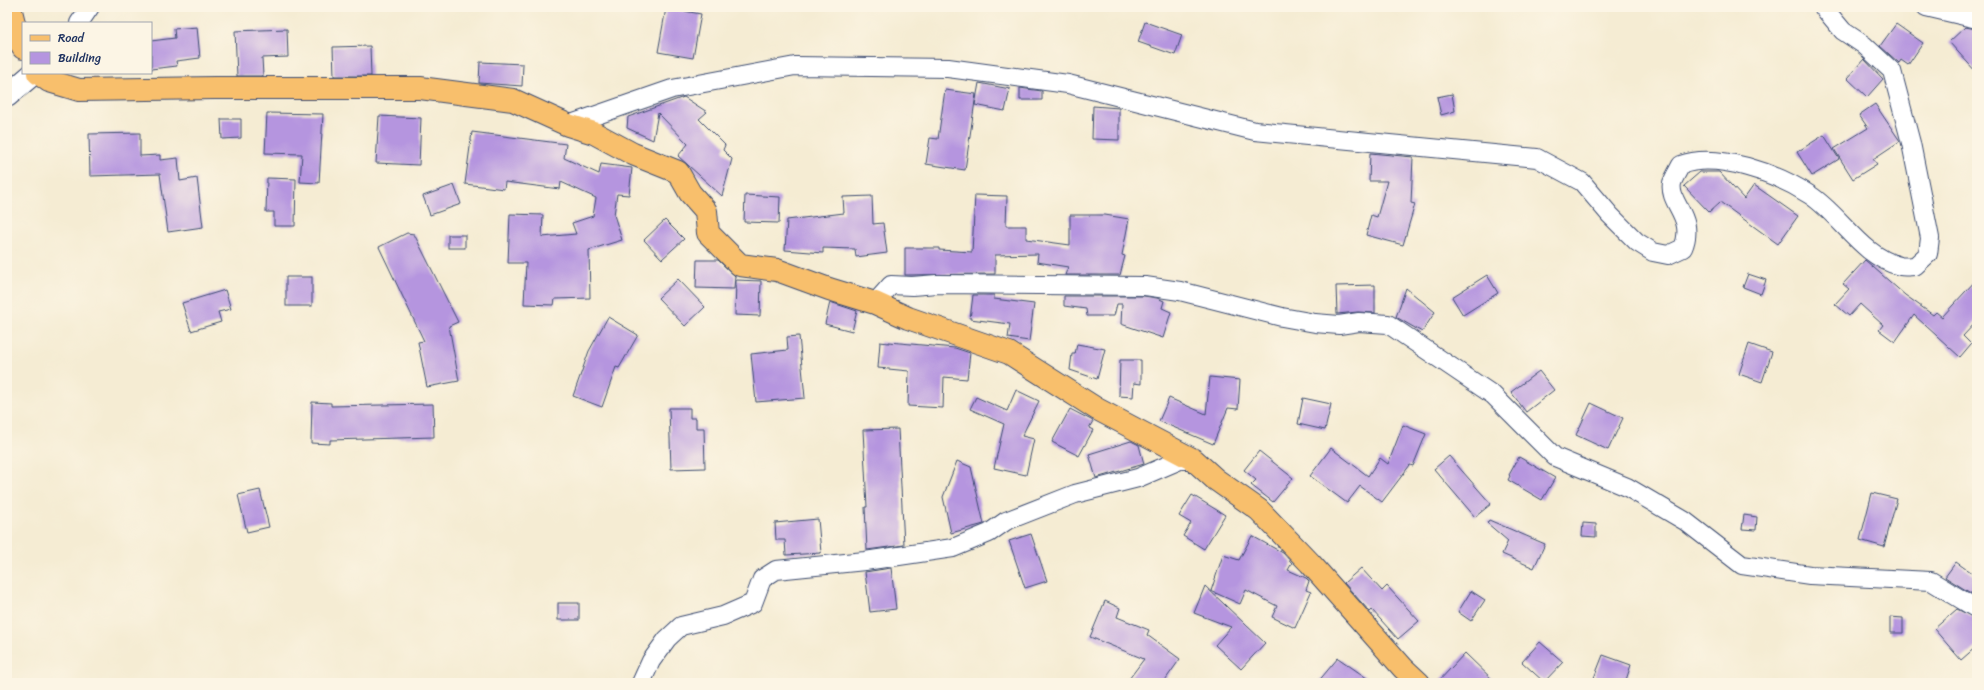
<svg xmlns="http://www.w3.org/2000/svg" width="1984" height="690" font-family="Sriracha,sans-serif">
	<rect width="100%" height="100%" fill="#fcf5e5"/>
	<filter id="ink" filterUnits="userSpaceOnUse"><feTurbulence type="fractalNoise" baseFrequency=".025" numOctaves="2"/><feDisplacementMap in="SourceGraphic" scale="8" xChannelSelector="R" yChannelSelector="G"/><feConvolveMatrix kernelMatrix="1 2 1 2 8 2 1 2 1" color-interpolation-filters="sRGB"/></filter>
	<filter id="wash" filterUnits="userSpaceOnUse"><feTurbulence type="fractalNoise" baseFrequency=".012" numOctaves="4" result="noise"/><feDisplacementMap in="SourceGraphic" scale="16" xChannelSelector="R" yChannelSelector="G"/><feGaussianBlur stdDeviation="0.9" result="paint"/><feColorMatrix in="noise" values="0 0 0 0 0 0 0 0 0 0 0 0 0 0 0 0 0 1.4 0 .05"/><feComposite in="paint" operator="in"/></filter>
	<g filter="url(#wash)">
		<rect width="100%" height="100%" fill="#f5ecd3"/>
		<g id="blocks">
			<g fill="#b595df">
				<path d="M666,8L701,14L693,58L658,52Z"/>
				<path d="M1145,22L1182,35L1175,55L1138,42Z"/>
				<path d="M1896,24L1923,43L1908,65L1901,60L1899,63L1880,46Z"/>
				<path d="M197,27L200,58L176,61L177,66L151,69V41L175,38L174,29Z"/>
				<path d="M1965,27L1977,29V73L1949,42Z"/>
				<path d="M287,29L288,57L262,58L263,76H237L235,31Z"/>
				<path d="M370,46L371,76H334L333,47Z"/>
				<path d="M1864,59L1883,79L1867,97L1847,78Z"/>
				<path d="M480,62L523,64L522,86L479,83Z"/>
				<path d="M979,83L1010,89L1005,111L975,105Z"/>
				<path d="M1020,88L1042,91V100H1020Z"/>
				<path d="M945,90L976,94L965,170L926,164L930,138L938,139Z"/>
				<path d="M1452,94L1455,111L1441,115L1437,97Z"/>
				<path d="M684,97L707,112L699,119L725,145L723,150L732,159L722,196L678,156L688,144L658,113L653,140L627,128L628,117Z"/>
				<path d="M1875,104L1900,141L1873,159L1877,164L1853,179L1834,149L1868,128L1859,115Z"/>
				<path d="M1093,106L1119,108V140L1092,139Z"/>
				<path d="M267,113L323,114L319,183L300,182L302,154L265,153Z"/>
				<path d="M379,116L421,118L419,165L376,163Z"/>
				<path d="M221,119H241V138L222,139Z"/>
				<path d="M472,132L566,144L564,158L599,174L601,164L632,168L629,195L617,194L614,215L622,240L589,250L590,298L555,299L554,305L524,304L526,263H508L510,214L543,215L542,237L576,234L572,223L593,216L596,198L561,182L560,189L505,182L504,189L465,184Z"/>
				<path d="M140,133V156L160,155V160L178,158L180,181L197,178L203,227L168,232L160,174L90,176L89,134Z"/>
				<path d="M1824,135L1839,159L1812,176L1797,152Z"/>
				<path d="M1370,153L1413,157L1411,203L1415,204L1403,245L1366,235L1371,215L1377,217L1387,181H1369Z"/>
				<path d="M1700,172H1719L1744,199L1754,185L1798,216L1778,244L1720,202L1709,212L1684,186Z"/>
				<path d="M267,178L296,179L295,226H274V212H266Z"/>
				<path d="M454,185L461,204L430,215L423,196Z"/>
				<path d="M745,195L780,197L779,223L744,222Z"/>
				<path d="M975,195L1007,196L1006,226H1026V239L1070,245V215H1105L1129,219L1122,255L1125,256L1120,275H1065L1068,267L1037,262L1038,254L995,255V274L905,275V248H939V250L972,252Z"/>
				<path d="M872,196L873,224L883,223L887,253L856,257L855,249L823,248V253L785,250L787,220L844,213L843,197Z"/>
				<path d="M665,220L684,239L662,259L644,240Z"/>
				<path d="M407,233L414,234L458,322L449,326L459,381L427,387L418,342L424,341L379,247Z"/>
				<rect x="448" y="235" width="17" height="13"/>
				<path d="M697,260H718L735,276L734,289L696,288Z"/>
				<path d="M1865,260L1905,295L1933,315L1936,312L1942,317L1977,279V321L1963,336L1971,344L1960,357L1914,315L1895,342L1879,330L1883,325L1860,304L1849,316L1835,304L1849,289L1843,284Z"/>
				<path d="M1748,274L1766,280L1761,294L1743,287Z"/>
				<path d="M1487,275L1498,293L1463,315L1452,297Z"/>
				<rect x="286" y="277" width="26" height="29"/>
				<path d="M678,279L705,307L685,326L658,298Z"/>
				<path d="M736,280L761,281L760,316L735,315Z"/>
				<path d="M1375,285V313L1358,312L1337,314L1336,286Z"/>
				<path d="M1406,288L1435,312L1422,332L1396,317Z"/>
				<path d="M225,290L231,309L218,312L221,322L191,331L182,303Z"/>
				<path d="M973,295H994V299L1034,304L1029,341L1008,338L1010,324L970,319Z"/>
				<path d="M1064,296H1144L1157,298L1164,301L1162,308L1171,312L1163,338L1121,324L1122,304H1117L1114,316H1087L1086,309L1064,306Z"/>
				<path d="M830,302L857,311L852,331L825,324Z"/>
				<path d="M608,317L638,335L619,368L616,367L602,407L573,396L589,351Z"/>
				<path d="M799,336L805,398L756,402L751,354L788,350L787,337Z"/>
				<path d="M880,342L889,343V342L955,348L970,353L967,379L944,377L943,408L908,406L909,371L878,368Z"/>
				<path d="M1077,344L1105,349L1097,379L1070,370L1072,354H1075Z"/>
				<path d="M1749,344L1772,352L1762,382L1739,374Z"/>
				<path d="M1120,360H1141V384L1134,383L1133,397L1119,396Z"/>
				<path d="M1539,371L1554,390L1526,412L1511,392Z"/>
				<path d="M1210,377L1240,380L1238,409L1228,408L1213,444L1159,421L1169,398L1206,414Z"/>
				<path d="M1016,390L1039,401L1022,436L1034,439L1026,475L994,468L1004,424L970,409L976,397L1007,411Z"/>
				<path d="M1303,398L1331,404L1325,430L1298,424Z"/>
				<path d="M312,402L331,403V406L433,404L434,437L330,440V444L311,443Z"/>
				<path d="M1591,403L1623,418L1608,450L1576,435Z"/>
				<path d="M669,408H690V418H696V428H704L705,468L671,469Z"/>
				<path d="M1070,409L1093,421L1089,428L1093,430L1079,456L1052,442Z"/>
				<path d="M1403,425L1426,434L1413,466L1410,465L1382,502L1360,486L1347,503L1310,476L1331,448L1368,476L1380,458L1388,464Z"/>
				<path d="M898,429L904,545L867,550L865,507H867L863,430Z"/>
				<path d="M1131,441L1139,445L1144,464L1096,478L1089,454Z"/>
				<path d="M1259,451L1293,478L1273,502L1251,485L1256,480L1244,470Z"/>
				<path d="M1449,456L1491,504L1475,517L1434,469Z"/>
				<path d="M1519,457L1555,478L1542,500L1508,480L1510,476L1509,475Z"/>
				<path d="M957,461L971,467L984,524L951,533L943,497Z"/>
				<path d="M260,490L269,527L247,532L238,495Z"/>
				<path d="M1872,493L1897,499L1884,547L1860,540Z"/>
				<path d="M1192,495L1225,515L1204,549L1183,536L1191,523L1179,516Z"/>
				<path d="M1744,515L1757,517L1756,530L1742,529Z"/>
				<path d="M818,519L821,553L786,555L785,540H776L775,523Z"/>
				<path d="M1489,520L1545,544L1534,568L1502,554L1508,541L1487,523Z"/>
				<path d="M1583,523L1596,524V537L1582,536Z"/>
				<path d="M1031,534L1047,581L1025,588L1009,541Z"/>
				<path d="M1252,536L1283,553L1292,563L1288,570L1306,578L1309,581L1306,590L1311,592L1295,628L1272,617L1277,606L1246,590L1240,604L1211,591L1223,555L1239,560Z"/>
				<path d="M1956,562L1977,577V597L1945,577Z"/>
				<path d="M891,568L896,609L870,612L865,572Z"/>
				<path d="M1361,568L1382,591L1387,586L1419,621L1398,639L1372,610L1370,612L1344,583Z"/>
				<path d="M1205,586L1265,643L1241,669L1215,645L1231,627L1194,613Z"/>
				<path d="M1471,591L1485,600L1471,621L1458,612Z"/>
				<path d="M1105,601L1120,608L1117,617L1149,630L1147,635L1180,659L1163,683H1126L1144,659L1090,637Z"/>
				<rect x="558" y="603" width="21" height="17"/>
				<path d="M1957,609L1977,619V646L1961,660L1934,629Z"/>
				<path d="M1890,617L1903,618V633H1890Z"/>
				<path d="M1540,642L1563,662L1544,682L1522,662Z"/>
				<path d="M1465,653L1496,683H1437Z"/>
				<path d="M1603,655L1631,665L1625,683H1592Z"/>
				<path d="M1338,658L1374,683H1317Z"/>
			</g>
		</g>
	</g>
	<g filter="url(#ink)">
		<use href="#blocks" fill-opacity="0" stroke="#3c4b70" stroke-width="1"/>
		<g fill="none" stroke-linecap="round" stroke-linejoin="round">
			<g stroke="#3c4b70" stroke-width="20">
				<g id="minor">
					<path d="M1926,7L1977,19"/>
					<path d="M79,23L90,7"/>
					<path d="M568,125L672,89L795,66L948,68L1068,84L1255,131L1537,158L1582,182L1610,215L1637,242L1653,252L1668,255L1683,248C1696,217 1668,204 1672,183C1674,177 1678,171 1681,165C1717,151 1778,174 1810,195C1841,215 1862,257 1900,266C1905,267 1911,266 1915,266L1928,254L1930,238L1911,143L1892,71L1864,45L1843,31L1823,7"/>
					<path d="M875,303L891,285L912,286L937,284L1145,286L1180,291L1282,317L1315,323L1339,325L1359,322L1388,324L1493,395L1555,457L1627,487L1685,521L1742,565L1810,575L1931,581L1977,609"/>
					<path d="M641,683L651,661L667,639L681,626L723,616L753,603L762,579L776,570L865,561L953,548L989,533L1006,521L1075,494L1138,478L1180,460H1194"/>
				</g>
			</g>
			<g stroke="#3c4b70" stroke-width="24">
				<path id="tertiary" d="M7,96L34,73"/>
			</g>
			<g stroke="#3c4b70" stroke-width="24">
				<g id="primary">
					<path d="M10,7L18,39L23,48"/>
					<path d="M38,73L49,81L79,90L215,88H420L513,100L568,125L594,133L633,154L678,172L690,193L706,211L708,233L740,265L777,270L829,289L875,303L908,318L1009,353L1097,409L1194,460L1215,479L1259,510L1310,563L1403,668L1419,683"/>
				</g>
			</g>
			<use href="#minor" stroke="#fff" stroke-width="18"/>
			<use href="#tertiary" stroke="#fff" stroke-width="22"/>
			<use href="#primary" stroke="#f8bf6c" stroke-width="22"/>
		</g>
	</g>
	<rect width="1984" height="690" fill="none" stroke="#fcf5e5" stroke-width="24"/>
	<rect x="22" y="22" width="130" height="52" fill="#fcf5e5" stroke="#a2a6af"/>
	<rect x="30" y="35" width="20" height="6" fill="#f8bf6c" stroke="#a2a6af"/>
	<text x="58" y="42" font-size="12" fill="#1b2f5e">Road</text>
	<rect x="30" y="52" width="20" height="12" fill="#b595df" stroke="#a2a6af"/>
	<text x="58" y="62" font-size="12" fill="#1b2f5e">Building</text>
</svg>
